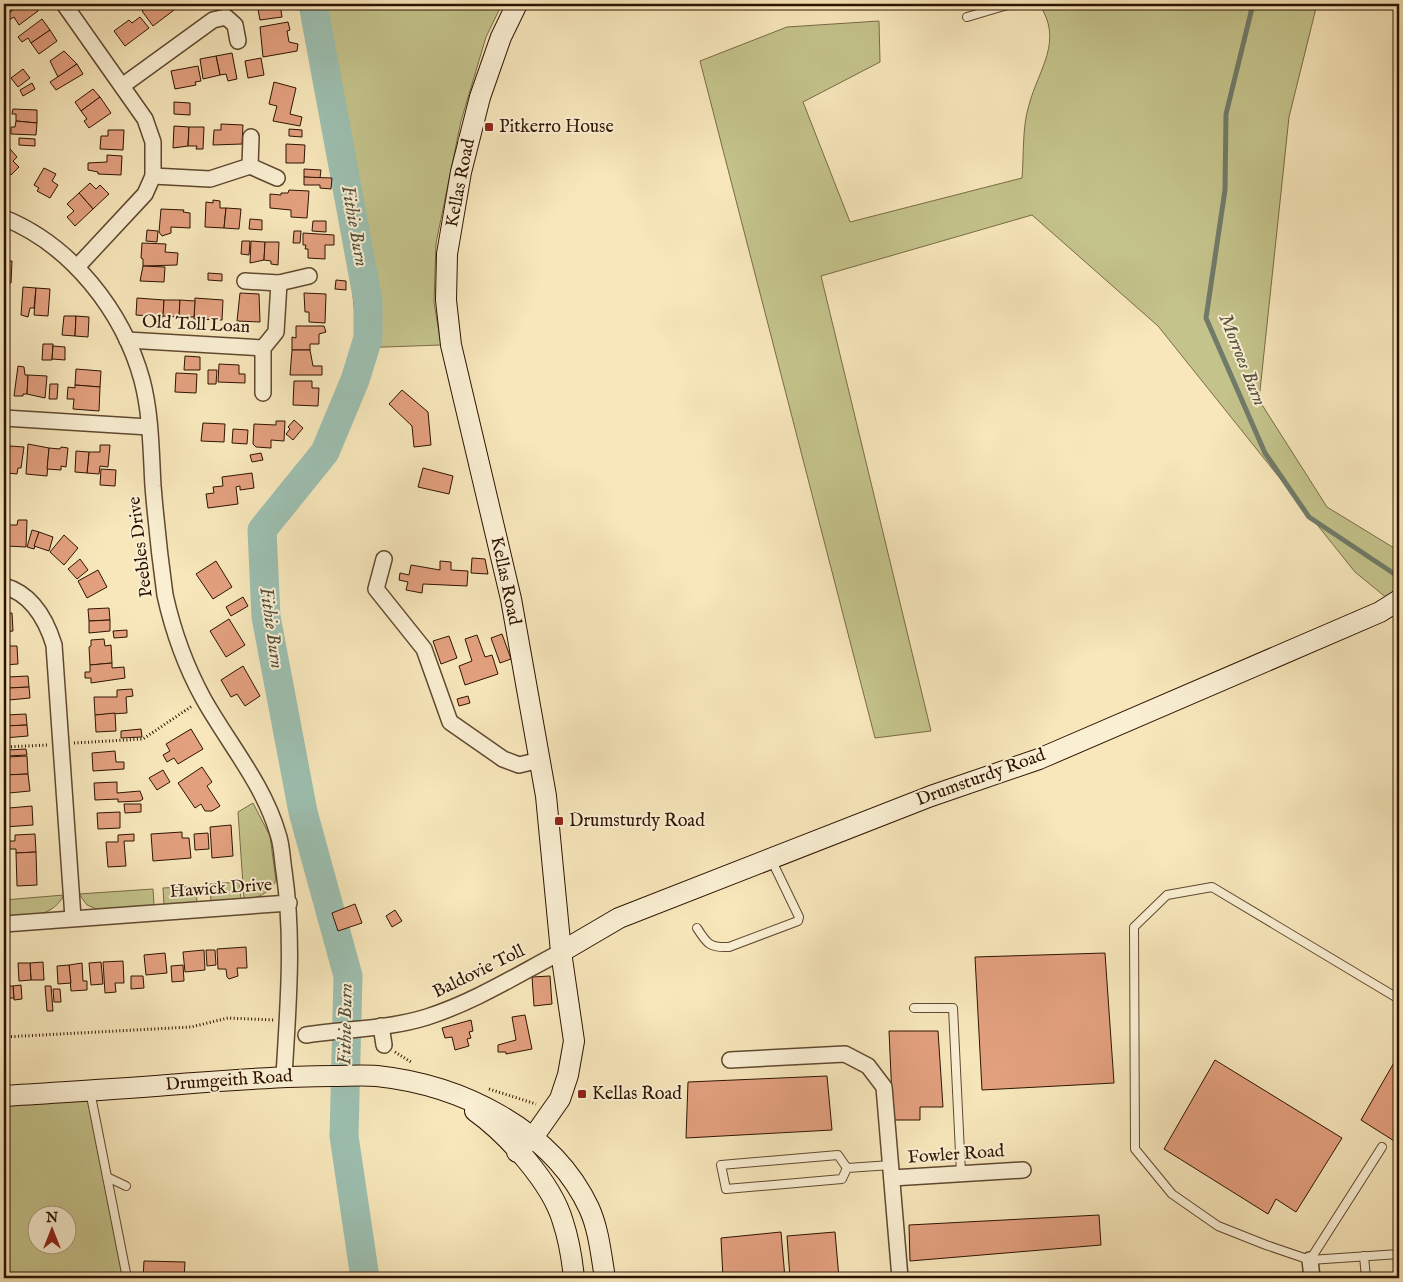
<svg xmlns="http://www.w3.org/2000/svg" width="1403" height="1282" font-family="'IM FELL English',serif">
	<rect width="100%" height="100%" fill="#f7e7bb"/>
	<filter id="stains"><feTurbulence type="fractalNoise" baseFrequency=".004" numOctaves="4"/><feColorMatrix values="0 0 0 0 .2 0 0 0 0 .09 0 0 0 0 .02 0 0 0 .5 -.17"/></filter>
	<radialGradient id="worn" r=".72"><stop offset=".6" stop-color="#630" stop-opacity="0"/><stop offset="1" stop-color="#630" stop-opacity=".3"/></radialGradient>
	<g fill="#c4c38b" stroke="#796b46" fill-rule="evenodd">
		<path d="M304,4H502L486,37L461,121L436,243L434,302L441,345L358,348L346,222Z"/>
		<path d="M777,4H886L779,9Z"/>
		<path d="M1039,4H1317L1289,117L1259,400L1327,507L1399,551V608L1355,572L1158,326L1032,215L821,276L931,731L875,738L700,61L787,27L879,21L880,62L803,102L850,222L1022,178C1024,155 1022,127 1029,105C1039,68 1064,41 1039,4Z"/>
		<path d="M253,803L270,836L276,881C267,894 260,898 244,899L238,812Z"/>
		<path d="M239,882L241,899L211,901L210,884Z"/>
		<path d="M196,886L197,903L164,905L163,888Z"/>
		<path d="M153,889L154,905L99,910L87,905L79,894Z"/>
		<path d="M64,895C50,920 29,914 4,916V900Z"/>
		<path d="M90,1091L127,1278H4V1095ZM38,1214H68V1244H38Z"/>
	</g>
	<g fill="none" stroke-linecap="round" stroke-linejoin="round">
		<path stroke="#717b6a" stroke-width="5" d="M1253,4L1226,114L1225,190L1206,318L1265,453L1309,517L1399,577"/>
		<path stroke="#9dc0b1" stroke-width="29" d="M313,4L368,301V338L355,380L325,452L262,530L266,617L303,812L348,976L344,1136L365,1278"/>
	</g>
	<g fill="#e3a07f" stroke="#2e1300">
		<path d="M4,4H21L6,15Z"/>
		<path d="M21,4H33L38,11L19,25L14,17L9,20L6,15Z"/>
		<path d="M152,4H170L174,10L153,26L142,11Z"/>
		<path d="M257,4H280L282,17L260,20Z"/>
		<path d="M140,17L149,28L125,46L114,31L129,20L132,23Z"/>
		<path d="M42,19L50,30L31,43L28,38L22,42L18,37Z"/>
		<path d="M288,22L290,30L287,31L289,42L298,44L297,51L263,57L260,27Z"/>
		<path d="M50,30L57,41L39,54L31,43Z"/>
		<path d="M64,51L77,64L58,77L50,61Z"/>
		<path d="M232,53L237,79L228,81L226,74L220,75L216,56Z"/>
		<path d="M216,56L220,75L203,79L200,59Z"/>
		<path d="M261,58L264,75L248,78L245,61Z"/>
		<path d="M77,64L83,74L56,90L50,82Z"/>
		<path d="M198,66L201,81L195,82L196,85L175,89L171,71Z"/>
		<path d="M23,69L30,78L18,87L11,78Z"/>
		<path d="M274,82L296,88L290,114L302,117L300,126L273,121L277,106L269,104Z"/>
		<path d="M32,83L35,89L23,96L20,90Z"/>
		<path d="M93,89L100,97L81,111L75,102Z"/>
		<path d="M100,97L111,113L89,128L84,121L87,119L81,111Z"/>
		<path d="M174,102L190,103V115L174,114Z"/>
		<path d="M13,109L37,110V123L16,121V114H12Z"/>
		<path d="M16,121L37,123L36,135L11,134V127H15Z"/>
		<path d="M221,124L243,125L242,144L213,145L214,130H221Z"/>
		<path d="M174,126L189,127L188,146L173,148Z"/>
		<path d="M189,127H204L203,149H196L197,146H188Z"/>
		<path d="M289,129L302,130V137L289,136Z"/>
		<path d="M108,130H124L123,150L100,149L101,136H108Z"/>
		<path d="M19,138L35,139V146L19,145Z"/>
		<path d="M5,143L17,157L13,161L19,167L11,175L4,169Z"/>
		<path d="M286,144L305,145L304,163H286Z"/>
		<path d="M107,155L122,156L121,175L98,174V172L88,170V163L107,162Z"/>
		<path d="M44,168L56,174L52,181L58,185L50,198L37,191L39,188L34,185Z"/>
		<path d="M304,169L321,170L320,178L304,177Z"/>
		<path d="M304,177L332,178L331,189L320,188V185H304Z"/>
		<path d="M90,183L96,189L100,185L109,194L93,209L79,193Z"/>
		<path d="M289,190L309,191L307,218L291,217V210L270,208V194L281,195V193H288Z"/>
		<path d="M79,193L93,209L75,226L67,217L74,211L67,204Z"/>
		<path d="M213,200L220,201V208H226L224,228L205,227L206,202L213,203Z"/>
		<path d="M226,208L241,209L239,229L224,228Z"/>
		<path d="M161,209L184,210L183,212L190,213V228L171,227V233L162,236L159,232Z"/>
		<path d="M250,219L262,220V230L249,229Z"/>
		<path d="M313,221H326V232L312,231Z"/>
		<path d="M147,230L158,231L157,242L146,241Z"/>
		<path d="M294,231H301L300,243H293Z"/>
		<path d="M303,233L334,235V245H325V259L308,258V249H305L306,245H303Z"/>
		<path d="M242,241H250L249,255L241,254Z"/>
		<path d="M251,241L265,242L264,260L250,263Z"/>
		<path d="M265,242H279L278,265L271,264V261L264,260Z"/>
		<path d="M142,243L166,244L165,252L178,253L177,265L143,266V259L141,258Z"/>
		<path d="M4,261H12L11,283H4Z"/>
		<path d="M143,266L165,267L164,282L140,281Z"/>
		<path d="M208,273L222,274V281L208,280Z"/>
		<path d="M336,280L346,281V290L335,289Z"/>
		<path d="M23,287L36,288L34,308H30L28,317L21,315Z"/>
		<path d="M36,288L50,289L48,316L34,315Z"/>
		<path d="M240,293L259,294L260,322L237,321Z"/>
		<path d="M304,293L326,294L325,323L309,322V312H305Z"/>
		<path d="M137,298L164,300L163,317L136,315Z"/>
		<path d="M195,298L223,300L222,320L194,319Z"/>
		<path d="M164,300H180L179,317L163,316Z"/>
		<path d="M180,300L195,301L194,317H179Z"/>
		<path d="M64,316H76L75,336L62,335Z"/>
		<path d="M76,316L89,317L88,337L75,336Z"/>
		<path d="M296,326H324L326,332L319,334V344H310V350H292V337L296,338Z"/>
		<path d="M43,344H53L52,360H42Z"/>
		<path d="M53,346L65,347V360L52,359Z"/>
		<path d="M292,350H310L313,366H322V375H290Z"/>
		<path d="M185,356L200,357V370H184Z"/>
		<path d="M219,364L239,365V374H245V383L218,382Z"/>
		<path d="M18,366L24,367L25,375H28L27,394H23V396H14Z"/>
		<path d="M76,369L101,371L100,387L75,385Z"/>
		<path d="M208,370H217L216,384H208Z"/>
		<path d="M176,373L197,374L196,393L175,392Z"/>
		<path d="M28,375L47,376L45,398L27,394Z"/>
		<path d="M294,381H312V388H319L318,406L293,405Z"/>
		<path d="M50,384H58L57,399H49Z"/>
		<path d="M75,385L100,387L99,411L73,409L74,399H67L68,387L75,388Z"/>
		<path d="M402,390L428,412L431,445L414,447L412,426L389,404Z"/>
		<path d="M294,420L303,428L293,440L286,434L290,429L288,427Z"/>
		<path d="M276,421H285L284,441L271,440V448L256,447L253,444L254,424L276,425Z"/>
		<path d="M203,423L225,424L224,442L201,441Z"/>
		<path d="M233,429L248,430L247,444L232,443Z"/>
		<path d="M28,444L49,448L47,476L26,474Z"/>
		<path d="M4,445L10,446L7,473H4Z"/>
		<path d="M100,445H110L108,467L100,466L99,474L87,473L89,452H100Z"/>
		<path d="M10,446L24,447L21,468H18L17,474L7,473Z"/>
		<path d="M61,447L68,448L66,467L61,466V470L47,469L49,448L60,449Z"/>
		<path d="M76,451L89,452L87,473L75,472Z"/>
		<path d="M261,453L263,460L252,462L250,455Z"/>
		<path d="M423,468L453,476L449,494L418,487Z"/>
		<path d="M101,469L116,470L115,486L100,485Z"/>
		<path d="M252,473L254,488L240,490V486L236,487L238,504L208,508L206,494L214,493L213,487L223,486L222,477Z"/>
		<path d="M18,520H27L26,547L7,546L8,525H17Z"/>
		<path d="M4,525H8L7,546H4Z"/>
		<path d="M32,530L39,532L34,549L27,547Z"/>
		<path d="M39,532L53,537L49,551L34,546Z"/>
		<path d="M64,535L78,548L64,565L50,552Z"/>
		<path d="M472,558L485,559L488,574L471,573Z"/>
		<path d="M80,559L88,570L77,579L68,569Z"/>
		<path d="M216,561L232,587L213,599L196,574Z"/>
		<path d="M440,561L451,562V570L468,571L467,586L423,584L422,593L406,590L408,582L399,580L400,573L409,575L411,565L440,570Z"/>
		<path d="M98,570L107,587L87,598L78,581Z"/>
		<path d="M243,597L248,606L231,616L226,607Z"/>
		<path d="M109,608L110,620L89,621L88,609Z"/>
		<path d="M12,613L13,631L4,632V614Z"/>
		<path d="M229,619L245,645L226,657L210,631Z"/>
		<path d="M110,620V631L89,633V621Z"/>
		<path d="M127,630V637L114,638L113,631Z"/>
		<path d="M502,634L511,659L500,663L491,638Z"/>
		<path d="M477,635L485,657L492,655L498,674L465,685L459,666L472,661L465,639Z"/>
		<path d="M449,636L457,658L441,664L433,641Z"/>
		<path d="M104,639L105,646L111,645L112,663L90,665L89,647L91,646V640Z"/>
		<path d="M4,646H17L18,664L4,665Z"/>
		<path d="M112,663V668L124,667L125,678L91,683V678H85V672H90V665Z"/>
		<path d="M243,666L260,696L245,706L237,694L231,697L221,680Z"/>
		<path d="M28,676L29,687L9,688L8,677Z"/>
		<path d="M29,687L30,698L9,700V688Z"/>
		<path d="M132,689L133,696L126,697L127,713L95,715L94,697H117V690Z"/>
		<path d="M468,696L470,703L459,706L457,699Z"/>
		<path d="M115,713L116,731L96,732L95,715Z"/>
		<path d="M26,714L27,725L7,726L6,715Z"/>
		<path d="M27,725L28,736L4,738V726Z"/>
		<path d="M141,729L142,737L121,738V731Z"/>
		<path d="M191,729L203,749L178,764L174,758L167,762L163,755L170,751L166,744Z"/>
		<path d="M26,749L27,755L7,756V750Z"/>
		<path d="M115,751L116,762H124V769L93,771L92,753Z"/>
		<path d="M27,756L28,774L4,775V764H7V757Z"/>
		<path d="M202,767L212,782L207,786L220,806L212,811H205L201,804L195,808L178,783Z"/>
		<path d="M163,770L170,782L157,790L149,778Z"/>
		<path d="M28,774L30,791L9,793V787L4,788V775Z"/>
		<path d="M117,782V793L140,791L143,799L140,801L118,802V799L95,800L94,783Z"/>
		<path d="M124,804H141V812L125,813Z"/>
		<path d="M32,806L33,825L4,827V814H9V808Z"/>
		<path d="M120,812V828L98,829L97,813Z"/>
		<path d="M231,825L233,856L212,858L210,827Z"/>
		<path d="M182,832V838H189L191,858L153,861L151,834Z"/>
		<path d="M208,833L209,849L195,850L194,834Z"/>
		<path d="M35,834L36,852L16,853V849H7V841H15V835Z"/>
		<path d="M134,834V841H124L126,866L108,867L106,842H118V835Z"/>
		<path d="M36,852L37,885L17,886L16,853Z"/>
		<path d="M355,904L362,923L338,931L332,913Z"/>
		<path d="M395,910L402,921L392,927L386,916Z"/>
		<path d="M246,947L247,968H237L238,976L229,979L227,977L226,969H218L217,949Z"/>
		<path d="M204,950L205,970L185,972L183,952Z"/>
		<path d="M206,950H215L216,965L207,966Z"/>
		<path d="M165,953L167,973L146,975L144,955Z"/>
		<path d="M1105,953L1114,1083L982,1090L975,957Z"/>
		<path d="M123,961L124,983H115L116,992L105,993L103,962Z"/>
		<path d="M43,962L44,980H31L30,963Z"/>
		<path d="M101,962L103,984L91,985L89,963Z"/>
		<path d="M18,963H30L31,980L19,981Z"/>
		<path d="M82,963L83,981H87V990L71,991L69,965Z"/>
		<path d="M69,965L71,983L58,984L57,966Z"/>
		<path d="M183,965L184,981L172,982L171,966Z"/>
		<path d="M131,976H143L144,988L131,989Z"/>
		<path d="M550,976L552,1004L534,1006L532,977Z"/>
		<path d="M21,985L22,999L14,1000L13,986Z"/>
		<path d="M5,986H13L14,998H6Z"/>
		<path d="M45,986H51L53,1011H47Z"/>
		<path d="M53,989H60L61,1002H54Z"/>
		<path d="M525,1015L532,1049L506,1054V1052H498V1045L516,1040L512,1017Z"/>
		<path d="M471,1020L473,1031L469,1032L471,1038L467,1039L469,1046L455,1050L452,1037L445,1038L442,1028Z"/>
		<path d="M889,1031H938L943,1107H920V1120H893Z"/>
		<path d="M1399,1054V1144L1361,1120Z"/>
		<path d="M1215,1060L1342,1138L1296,1212L1276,1199L1268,1214L1164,1149Z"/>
		<path d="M827,1076L832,1130L686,1138L688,1082Z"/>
		<path d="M1099,1215L1101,1245L910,1261L909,1225Z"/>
		<path d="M781,1232L785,1278H723L721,1238Z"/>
		<path d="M835,1232L839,1278H790L787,1236Z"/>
		<path d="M144,1261L185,1262L184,1278H143Z"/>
	</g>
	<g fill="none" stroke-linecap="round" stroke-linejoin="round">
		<g stroke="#60482f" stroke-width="10">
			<g id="lane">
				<path d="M967,17L1011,4"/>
				<path d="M697,928C707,944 710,948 729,947L798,921L799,917L771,859"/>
				<path d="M1399,999L1212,887L1167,895L1134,927L1135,1149L1172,1194L1218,1226L1266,1245L1310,1260L1399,1254"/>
				<path d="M914,1008H953L961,1173"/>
				<path d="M90,1091L127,1278"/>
				<path d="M847,1168L838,1155L721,1165L726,1189L842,1179L847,1168L891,1165"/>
				<path d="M107,1177L126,1186"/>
				<path d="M1364,1256L1366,1278"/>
				<path d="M1310,1260L1382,1147"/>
			</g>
		</g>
		<g stroke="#60482f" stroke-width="18">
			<g id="street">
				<path d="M64,4L145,119L153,142V176L145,194L77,267"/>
				<path d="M122,86L213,20L226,17L235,25L238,41"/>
				<path d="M250,166L277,178"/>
				<path d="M153,176L210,179L250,166L251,137"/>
				<path d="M4,218C71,245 123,311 142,380C151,414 151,451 153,486C156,522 160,559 165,595C173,631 185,665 203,698C228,743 263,783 278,834C282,845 282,859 284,871C294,939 288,1007 284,1076"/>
				<path d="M245,281L279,283L309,276"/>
				<path d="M127,340L263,348"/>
				<path d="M263,393V348L276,332L279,283"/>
				<path d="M4,418L149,427"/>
				<path d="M384,559L376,589L424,649L450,722L503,759L519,765L540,760"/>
				<path d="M4,586C32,594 46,619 54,645L73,918"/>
				<path d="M4,924L289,903"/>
				<path d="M381,1026L384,1045"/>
				<path d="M306,1035C346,1029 389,1029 427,1017C474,1002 517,975 561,952"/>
				<path d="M730,1060L845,1054L868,1066L884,1087L900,1278"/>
				<path d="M892,1178L1023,1170"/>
				<path d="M1310,1260L1312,1278"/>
			</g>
		</g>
		<g stroke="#2e1300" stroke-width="22">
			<g id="secondary">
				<path d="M517,4L501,37L480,97L461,172L447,254L446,300L451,345L511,599L546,796L561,952L574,1041L568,1075L560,1099L534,1136L517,1152"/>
				<path d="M561,952L619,918L931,796L1039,759L1380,612L1399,600"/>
				<path d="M4,1096C63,1092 122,1089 181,1084C232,1080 281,1076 332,1076C347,1076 362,1075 377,1076C461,1085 552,1129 589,1208C599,1230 601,1255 605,1278"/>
				<path d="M475,1111C507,1134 552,1183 563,1222C569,1240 572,1259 574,1278"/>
			</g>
		</g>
		<g stroke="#2e1300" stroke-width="3" stroke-dasharray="1 2.5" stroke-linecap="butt">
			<path d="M74,743L143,739L192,706"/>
			<path d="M4,747L48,745"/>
			<path d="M4,1037L191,1027L228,1018L274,1020"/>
			<path d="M395,1052L411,1062"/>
			<path d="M489,1089L536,1104"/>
		</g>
		<use href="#lane" stroke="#faefd3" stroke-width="8"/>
		<use href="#street" stroke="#faefd3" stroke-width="15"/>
		<use href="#secondary" stroke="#faefd3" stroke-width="20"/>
	</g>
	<g fill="#8f2418" stroke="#faefd3" stroke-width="2">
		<rect x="484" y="122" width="10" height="10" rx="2.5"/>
		<rect x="554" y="816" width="10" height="10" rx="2.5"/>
		<rect x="577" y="1089" width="10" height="10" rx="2.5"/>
	</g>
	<g text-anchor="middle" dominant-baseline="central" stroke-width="4" stroke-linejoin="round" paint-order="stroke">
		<g font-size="18" fill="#2e1300" stroke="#faefd3" text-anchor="start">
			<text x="499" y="127">Pitkerro House</text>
			<text x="569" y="821">Drumsturdy Road</text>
			<text x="592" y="1094">Kellas Road</text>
		</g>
		<g font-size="18" fill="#2e1300" stroke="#faefd3">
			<text transform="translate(461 183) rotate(-79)">Kellas Road</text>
			<text transform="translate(196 325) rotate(3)">Old Toll Loan</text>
			<text transform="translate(141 547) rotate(-97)">Peebles Drive</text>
			<text transform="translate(505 581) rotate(78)">Kellas Road</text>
			<text transform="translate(981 778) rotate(-20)">Drumsturdy Road</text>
			<text transform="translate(221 889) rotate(-4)">Hawick Drive</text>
			<text transform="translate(479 972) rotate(-26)">Baldovie Toll</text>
			<text transform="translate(229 1081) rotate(-4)">Drumgeith Road</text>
			<text transform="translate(956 1155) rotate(-4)">Fowler Road</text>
		</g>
		<g font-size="19" font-style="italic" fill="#55503e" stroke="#faefd3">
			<text transform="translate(354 226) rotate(80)">Fithie Burn</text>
			<text transform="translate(1242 360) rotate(68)">Morroes Burn</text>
			<text transform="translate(271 628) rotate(82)">Fithie Burn</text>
			<text transform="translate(346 1024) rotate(-89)">Fithie Burn</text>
		</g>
	</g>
	<rect width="1403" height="1282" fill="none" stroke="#f7e7bb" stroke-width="20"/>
	<rect x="5" y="5" width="1393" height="1272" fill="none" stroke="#2e1300" stroke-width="2.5"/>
	<rect x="10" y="10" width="1383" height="1262" fill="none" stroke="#2e1300"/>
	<g transform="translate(52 1230)"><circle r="24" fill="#faefd3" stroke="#a8977f"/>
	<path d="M0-4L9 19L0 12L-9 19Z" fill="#8f2418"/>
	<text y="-8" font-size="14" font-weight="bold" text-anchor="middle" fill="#2e1300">N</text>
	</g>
	<rect width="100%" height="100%" filter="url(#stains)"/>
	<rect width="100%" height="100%" fill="url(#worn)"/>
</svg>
